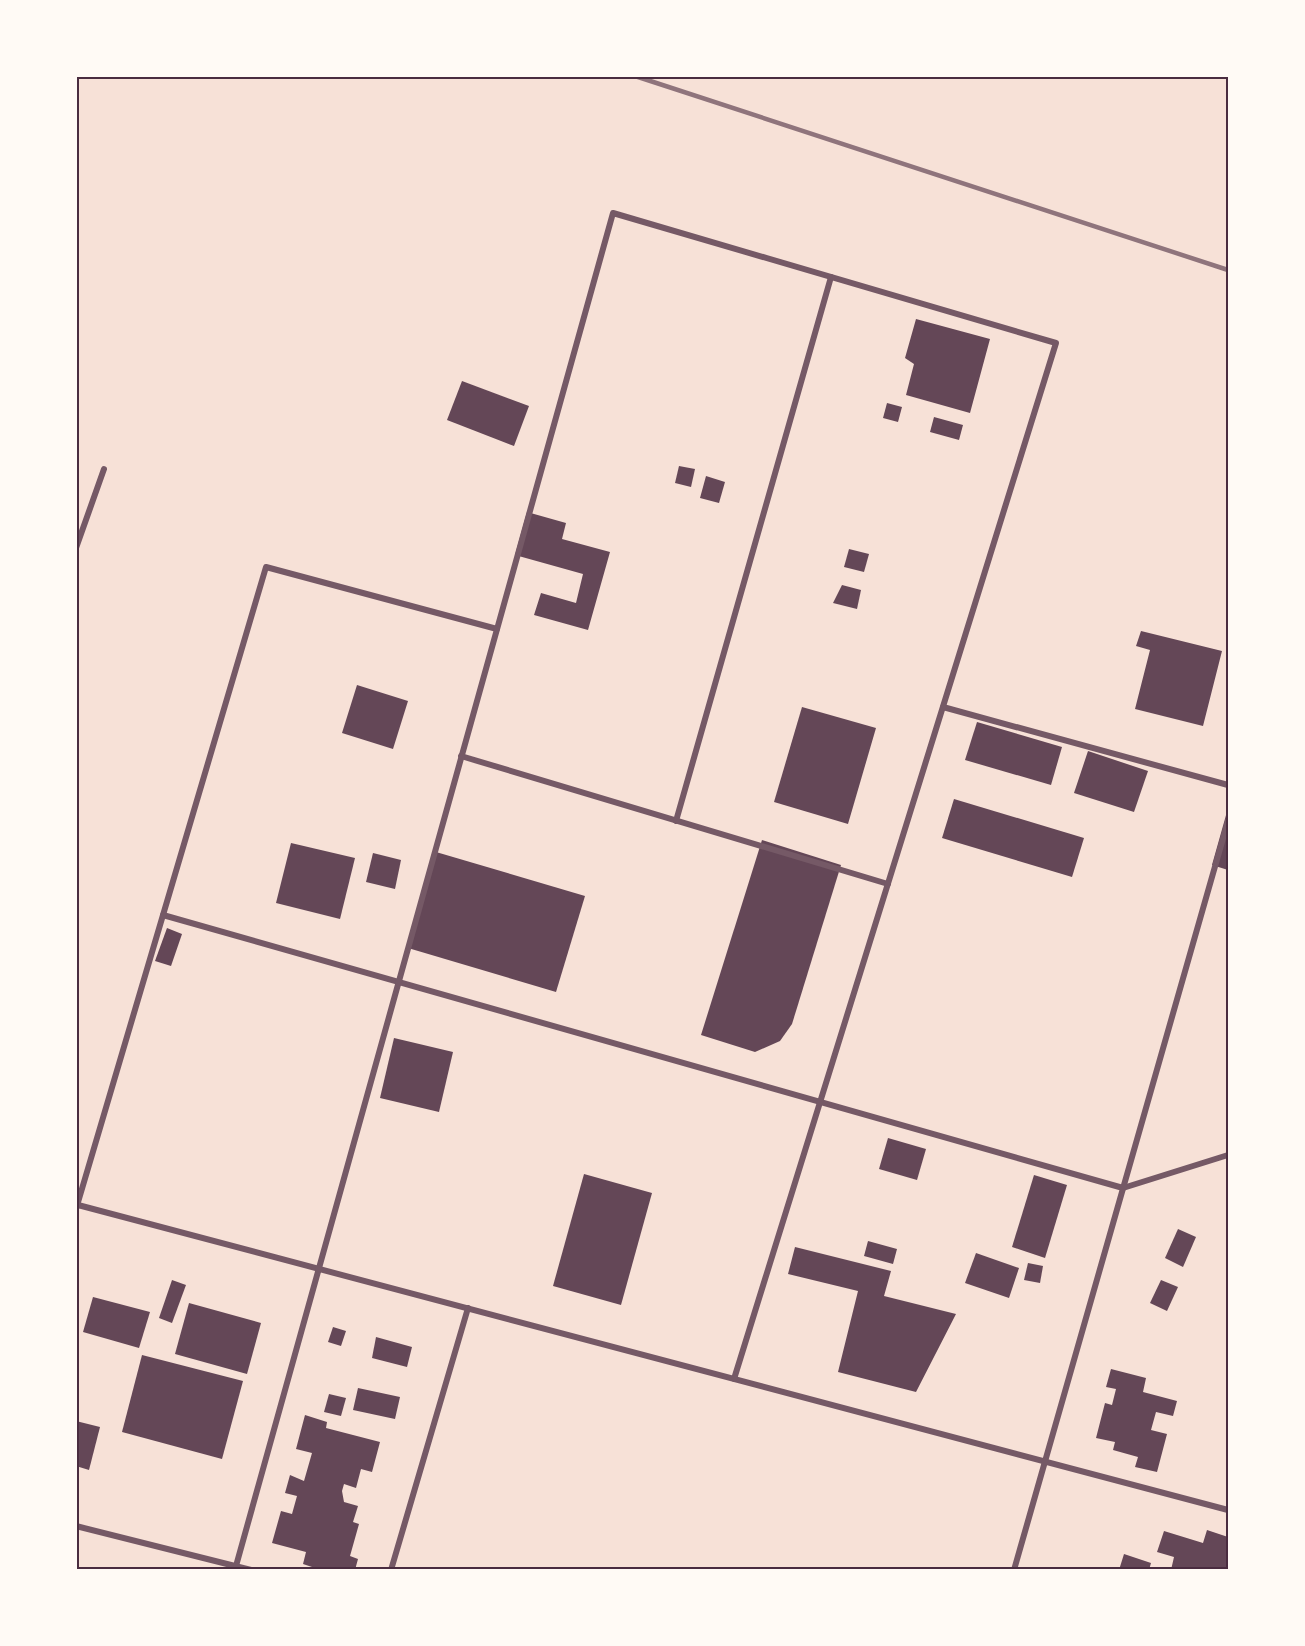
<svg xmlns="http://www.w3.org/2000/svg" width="1305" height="1646" font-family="'Alegreya Sans',sans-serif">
	<rect width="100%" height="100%" fill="#f7e1d7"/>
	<g fill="#644757">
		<path d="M916,319L990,339L970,413L906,395L914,364L905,358Z"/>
		<path d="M462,381L529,406L514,446L447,420Z"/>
		<path d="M887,403L902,407L898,422L883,418Z"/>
		<path d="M934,417L963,425L959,440L930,432Z"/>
		<path d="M679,466L695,469L691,487L675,483Z"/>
		<path d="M706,476L725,482L719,503L700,498Z"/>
		<path d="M527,512L566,523L562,539L610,552L588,630L534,615L541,593L576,603L583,574L515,555Z"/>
		<path d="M849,549L869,554L864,572L844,567Z"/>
		<path d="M842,585L861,590L857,609L833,603Z"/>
		<path d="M1141,631L1222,651L1203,726L1135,709L1150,650L1136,646Z"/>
		<path d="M357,685L408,701L393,749L342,733Z"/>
		<path d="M802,707L876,728L848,824L774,802Z"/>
		<path d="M977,722L1062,747L1051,785L965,760Z"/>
		<path d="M1088,751L1148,771L1134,812L1074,793Z"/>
		<path d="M954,799L1084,838L1072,877L942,838Z"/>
		<path d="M1228,808V870L1212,865Z"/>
		<path d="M762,840L841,865L792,1024L780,1041L755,1052L701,1035Z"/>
		<path d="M291,843L355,858L340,919L276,903Z"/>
		<path d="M436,852L585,896L556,992L408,948Z"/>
		<path d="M373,853L401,860L395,889L366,882Z"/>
		<path d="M167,928L182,934L171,966L155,961Z"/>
		<path d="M394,1038L453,1052L439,1112L380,1098Z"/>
		<path d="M888,1138L926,1149L917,1180L879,1169Z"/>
		<path d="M584,1174L652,1193L621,1305L553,1286Z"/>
		<path d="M1034,1175L1067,1185L1045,1258L1012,1247Z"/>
		<path d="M1178,1229L1196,1237L1183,1267L1165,1258Z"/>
		<path d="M868,1241L897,1249L893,1264L864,1256Z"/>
		<path d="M795,1247L891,1271L884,1296L956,1314L916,1392L838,1372L858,1291L788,1274Z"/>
		<path d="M976,1253L1019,1268L1009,1298L965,1283Z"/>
		<path d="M1028,1263L1043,1266L1040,1283L1024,1280Z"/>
		<path d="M172,1280L186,1285L172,1323L159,1318Z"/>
		<path d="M1161,1280L1178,1287L1167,1311L1150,1303Z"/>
		<path d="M93,1297L150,1312L139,1348L83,1332Z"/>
		<path d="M189,1303L261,1323L247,1374L175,1354Z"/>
		<path d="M333,1327L346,1331L341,1346L328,1342Z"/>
		<path d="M376,1337L412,1347L407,1367L372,1358Z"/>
		<path d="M142,1355L243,1381L222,1459L122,1432Z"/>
		<path d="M1111,1369L1146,1378L1143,1392L1177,1401L1173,1416L1156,1412L1151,1430L1167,1434L1157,1472L1135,1467L1138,1457L1113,1450L1115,1442L1096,1438L1105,1403L1112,1405L1116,1389L1106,1387Z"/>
		<path d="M358,1388L400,1397L395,1419L353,1410Z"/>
		<path d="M329,1394L346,1398L341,1416L324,1412Z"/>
		<path d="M305,1415L327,1422L326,1428L380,1442L372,1472L361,1469L356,1488L344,1484L342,1491L344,1502L358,1506L353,1522L359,1524L350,1556L358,1559L355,1570H321L303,1564L306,1552L272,1543L281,1511L292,1514L297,1496L285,1493L290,1475L304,1481L312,1453L296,1449Z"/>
		<path d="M76,1421L100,1427L89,1470L76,1466Z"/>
		<path d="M1207,1530L1228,1537V1570H1171L1174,1557L1157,1552L1164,1531L1203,1543Z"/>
		<path d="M1124,1554L1151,1563L1149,1570H1119Z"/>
	</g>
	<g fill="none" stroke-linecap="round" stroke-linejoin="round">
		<g stroke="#755966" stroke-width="6">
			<path d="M76,548L104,469"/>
			<path d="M943,707L1228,785"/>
			<path d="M461,756L888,884"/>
			<path d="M676,821L831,277"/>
			<path d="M163,915L1123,1188L1228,1155"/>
			<path d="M78,1205L1228,1510"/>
			<path d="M76,1209L266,567L497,629"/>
			<path d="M76,1526L251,1570"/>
			<path d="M236,1566L613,213L1056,343L734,1379"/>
			<path d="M391,1570L468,1308"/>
			<path d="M1014,1570L1228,821"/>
		</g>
		<path stroke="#8f747c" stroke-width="4.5" d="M635,76L1228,270"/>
	</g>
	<rect width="1305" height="1646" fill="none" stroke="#fffaf5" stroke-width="156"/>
	<rect x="78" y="78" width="1149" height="1490" fill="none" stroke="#4a2c40" stroke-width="2"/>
</svg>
